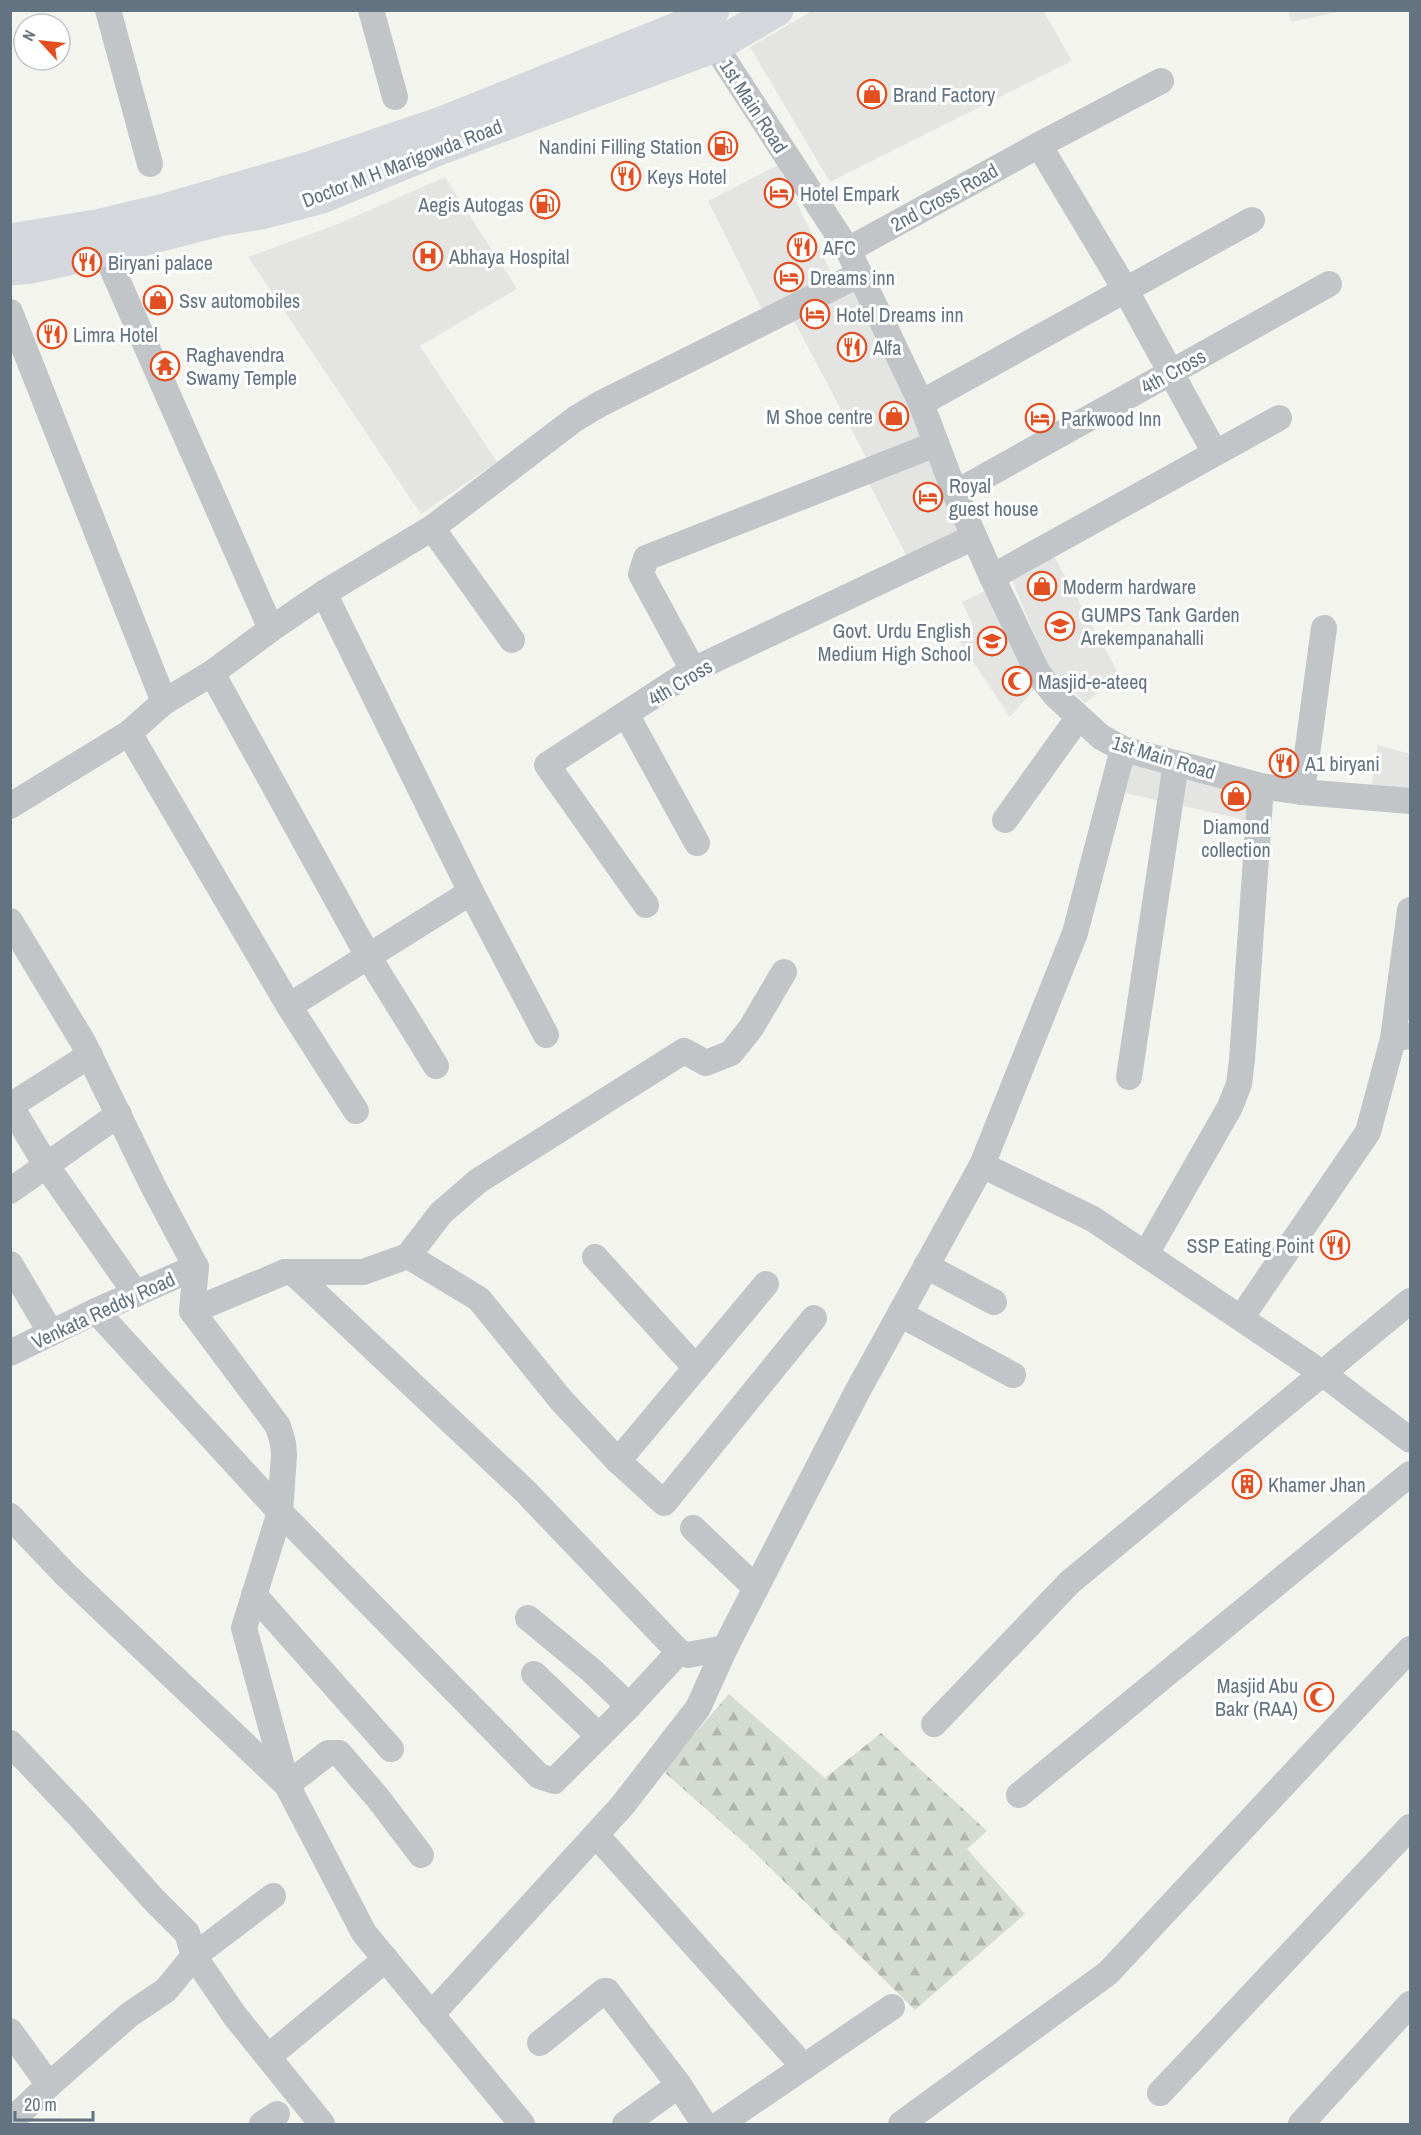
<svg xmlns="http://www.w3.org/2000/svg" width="1421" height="2135" font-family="'Archivo Narrow',sans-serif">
	<defs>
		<pattern id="forest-firs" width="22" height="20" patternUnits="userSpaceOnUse" patternTransform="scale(1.5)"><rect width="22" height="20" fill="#d4dbd1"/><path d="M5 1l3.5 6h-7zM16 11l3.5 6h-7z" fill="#b0b6af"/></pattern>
	</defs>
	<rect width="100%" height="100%" fill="#f4f4ef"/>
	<g fill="#e4e5e3">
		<path d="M1043,10L1072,61L830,182L750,47L812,11Z"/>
		<path d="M1288,11V10L1342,11L1291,22Z"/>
		<path d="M778,165L834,279L764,314L708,201Z"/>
		<path d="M445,177L517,289L420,346L497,462L421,514L248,257L338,224Z"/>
		<path d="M853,281L929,440L869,463L791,315Z"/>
		<path d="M932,454L965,532L909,560L868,482Z"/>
		<path d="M1054,556L1120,676L1085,703L1047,665L1011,578Z"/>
		<path d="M989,589L1035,688L1010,717L956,636L973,625L962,602Z"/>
		<path d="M1378,745L1410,754V793L1371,787Z"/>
		<path d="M1129,763L1251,794L1250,821L1120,792Z"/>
	</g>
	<path fill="url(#forest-firs)" d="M729,1694L825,1778L881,1733L987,1831L967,1849L1025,1914L915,2010L748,1846L663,1771Z"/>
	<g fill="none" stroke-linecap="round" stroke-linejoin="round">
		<g stroke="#c1c5c8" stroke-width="26">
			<path d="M108,10L150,164"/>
			<path d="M371,10L395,97"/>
			<path d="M715,46L848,250L921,403L955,493L992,577L1038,673L1056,696L1101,737L1123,749L1261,786L1302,792L1410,801"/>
			<path d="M1039,145L1125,289L1215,453"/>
			<path d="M104,250L271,629"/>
			<path d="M848,250L1039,145L1161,81"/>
			<path d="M10,312L164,702"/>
			<path d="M921,403L1252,220"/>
			<path d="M955,493L1329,284"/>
			<path d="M432,528L512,640"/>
			<path d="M992,577L1279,418"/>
			<path d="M324,593L471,892L546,1035"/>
			<path d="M693,670L641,574L646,558L936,444"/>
			<path d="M212,673L368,956L436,1066"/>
			<path d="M626,714L697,843"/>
			<path d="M129,733L289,1006L356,1111"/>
			<path d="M1123,749L1075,933L982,1165L1093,1219L1322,1373L1410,1440"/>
			<path d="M1302,792L1324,628"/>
			<path d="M10,806L129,733L164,702L212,673L271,629L324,593L432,528L575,419L600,404L860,274"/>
			<path d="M1005,820L1078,718"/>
			<path d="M646,905L547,765L693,670L974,537"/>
			<path d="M1410,910L1393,1039L1410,1036"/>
			<path d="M10,921L83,1042L153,1186L196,1267L192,1311L278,1426L283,1443L284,1455L280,1512L244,1628L287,1785L364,1933L522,2124"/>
			<path d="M289,1006L471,892"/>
			<path d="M1129,1077L1176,763"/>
			<path d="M10,1105L46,1165L136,1294"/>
			<path d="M10,1106L90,1055"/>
			<path d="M10,1191L119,1114"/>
			<path d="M1146,1254L1230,1107L1239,1084L1242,1060L1261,786"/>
			<path d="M408,1256L441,1213L478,1181L684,1051L706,1063L731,1053L751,1028L784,972"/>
			<path d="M595,1257L696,1368"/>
			<path d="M10,1264L51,1333"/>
			<path d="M926,1266L994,1302"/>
			<path d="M285,1272H363L408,1256L479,1299L561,1400L618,1461L664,1503L814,1318"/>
			<path d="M96,1311L280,1512L539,1776L554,1781L629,1706L679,1652L688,1655L725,1648L857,1392L982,1165"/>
			<path d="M192,1311L285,1272L292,1273L297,1276L525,1491L679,1652"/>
			<path d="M900,1314L1013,1375"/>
			<path d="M1241,1318L1368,1132L1393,1039"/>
			<path d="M10,1353L96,1311L196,1267"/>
			<path d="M618,1461L766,1284"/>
			<path d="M10,1516L65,1574L287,1785L328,1753H339L377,1797L421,1855"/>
			<path d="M693,1528L756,1588"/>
			<path d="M254,1595L391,1749"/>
			<path d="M528,1618L591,1670L629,1706"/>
			<path d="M534,1674L599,1736"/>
			<path d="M934,1724L1070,1582L1410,1301"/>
			<path d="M10,1743L81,1818L153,1899L187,1933L194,1956L166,1990L129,2015L49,2085L10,2122"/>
			<path d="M1019,1795L1410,1474"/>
			<path d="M596,1835L804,2067"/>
			<path d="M273,1896L194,1956L235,2016L322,2124"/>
			<path d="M431,2015L622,1806L698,1708L725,1648"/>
			<path d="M10,2031L49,2085"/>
			<path d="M540,2043L604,1991H607L679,2085"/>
			<path d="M268,2057L386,1959"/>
			<path d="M1160,2093L1410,1827"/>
			<path d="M262,2124L277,2114"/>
			<path d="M625,2124L679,2085L704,2124"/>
			<path d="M720,2124L892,2007"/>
			<path d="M901,2124L1108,1973L1410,1649"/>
			<path d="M1301,2124L1410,2004"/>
		</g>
		<g stroke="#d4d8dc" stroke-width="33">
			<path d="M10,240L96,226L164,210L312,167L439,124L696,21L713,10"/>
			<path d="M10,269L32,267L64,260L219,220L261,213L322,197L441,148L715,46L777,10"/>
		</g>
	</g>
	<defs>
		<g id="shop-ring" transform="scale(1.5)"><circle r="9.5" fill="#fff" stroke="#e25021" stroke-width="1.5"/><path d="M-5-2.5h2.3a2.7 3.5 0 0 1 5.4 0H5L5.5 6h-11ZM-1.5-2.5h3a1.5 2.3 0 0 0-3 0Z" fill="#e25021"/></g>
		<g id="fuel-ring" transform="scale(1.5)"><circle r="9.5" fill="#fff" stroke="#e25021" stroke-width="1.5"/><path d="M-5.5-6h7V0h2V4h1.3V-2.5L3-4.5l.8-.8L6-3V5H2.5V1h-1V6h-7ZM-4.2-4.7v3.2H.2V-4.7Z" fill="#e25021"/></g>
		<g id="restaurant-ring" transform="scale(1.5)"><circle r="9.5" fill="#fff" stroke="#e25021" stroke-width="1.5"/><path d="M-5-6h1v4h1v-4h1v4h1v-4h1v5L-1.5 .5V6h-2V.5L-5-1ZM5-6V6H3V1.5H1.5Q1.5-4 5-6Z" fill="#e25021"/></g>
		<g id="hotel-ring" transform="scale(1.5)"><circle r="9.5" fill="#fff" stroke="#e25021" stroke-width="1.5"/><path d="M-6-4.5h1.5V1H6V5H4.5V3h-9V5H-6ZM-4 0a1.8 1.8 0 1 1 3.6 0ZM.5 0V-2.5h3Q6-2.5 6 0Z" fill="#e25021"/></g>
		<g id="hospital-ring" transform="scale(1.5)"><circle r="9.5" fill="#fff" stroke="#e25021" stroke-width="1.5"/><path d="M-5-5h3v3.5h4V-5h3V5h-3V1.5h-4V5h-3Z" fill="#e25021"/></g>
		<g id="temple-ring" transform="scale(1.5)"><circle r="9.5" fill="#fff" stroke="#e25021" stroke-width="1.5"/><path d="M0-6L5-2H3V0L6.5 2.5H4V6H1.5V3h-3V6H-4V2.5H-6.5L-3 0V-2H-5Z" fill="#e25021"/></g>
		<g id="school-ring" transform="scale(1.5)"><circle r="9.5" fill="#fff" stroke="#e25021" stroke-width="1.5"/><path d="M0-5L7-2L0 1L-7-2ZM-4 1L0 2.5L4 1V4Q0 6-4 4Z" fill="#e25021"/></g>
		<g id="mosque-ring" transform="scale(1.5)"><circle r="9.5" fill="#fff" stroke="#e25021" stroke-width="1.5"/><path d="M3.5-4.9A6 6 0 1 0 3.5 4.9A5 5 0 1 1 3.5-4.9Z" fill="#e25021"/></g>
		<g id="building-ring" transform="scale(1.5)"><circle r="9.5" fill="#fff" stroke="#e25021" stroke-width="1.5"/><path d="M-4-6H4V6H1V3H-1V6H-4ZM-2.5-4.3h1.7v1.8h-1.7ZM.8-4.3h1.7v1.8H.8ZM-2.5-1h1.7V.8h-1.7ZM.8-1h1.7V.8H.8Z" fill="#e25021"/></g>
	</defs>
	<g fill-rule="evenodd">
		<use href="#shop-ring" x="872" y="94"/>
		<use href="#fuel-ring" x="723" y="146"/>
		<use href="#restaurant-ring" x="626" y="176"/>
		<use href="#hotel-ring" x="779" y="193"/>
		<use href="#fuel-ring" x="545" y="204"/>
		<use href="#restaurant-ring" x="802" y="247"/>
		<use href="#hospital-ring" x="428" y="256"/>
		<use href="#restaurant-ring" x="87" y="262"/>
		<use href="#hotel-ring" x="789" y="277"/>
		<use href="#shop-ring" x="158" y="300"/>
		<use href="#hotel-ring" x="815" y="314"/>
		<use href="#restaurant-ring" x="52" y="334"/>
		<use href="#restaurant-ring" x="852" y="347"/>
		<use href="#temple-ring" x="165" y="366"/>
		<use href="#shop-ring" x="894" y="416"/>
		<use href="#hotel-ring" x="1040" y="418"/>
		<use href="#hotel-ring" x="928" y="497"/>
		<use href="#shop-ring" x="1042" y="586"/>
		<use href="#school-ring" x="1060" y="626"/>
		<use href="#school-ring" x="992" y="641"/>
		<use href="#mosque-ring" x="1017" y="681"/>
		<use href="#restaurant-ring" x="1284" y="763"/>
		<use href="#shop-ring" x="1236" y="796"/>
		<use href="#restaurant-ring" x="1335" y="1245"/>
		<use href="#building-ring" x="1247" y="1484"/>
		<use href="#mosque-ring" x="1319" y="1697"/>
	</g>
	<g text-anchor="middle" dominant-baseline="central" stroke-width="6" stroke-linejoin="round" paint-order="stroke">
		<g font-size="20" fill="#637381" stroke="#fff" text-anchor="start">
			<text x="893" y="94">Brand Factory</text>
			<text x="702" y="146" text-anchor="end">Nandini Filling Station</text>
			<text x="647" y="176">Keys Hotel</text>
			<text x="800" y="193">Hotel Empark</text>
			<text x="524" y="204" text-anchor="end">Aegis Autogas</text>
			<text x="823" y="247">AFC</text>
			<text x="449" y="256">Abhaya Hospital</text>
			<text x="108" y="262">Biryani palace</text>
			<text x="810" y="277">Dreams inn</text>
			<text x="179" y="300">Ssv automobiles</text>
			<text x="836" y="314">Hotel Dreams inn</text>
			<text x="73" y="334">Limra Hotel</text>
			<text x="873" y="347">Alfa</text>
			<text x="186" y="354">Raghavendra<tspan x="186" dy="23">Swamy Temple</tspan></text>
			<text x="873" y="416" text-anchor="end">M Shoe centre</text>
			<text x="1061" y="418">Parkwood Inn</text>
			<text x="949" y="485">Royal<tspan x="949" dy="23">guest house</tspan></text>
			<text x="1063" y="586">Moderm hardware</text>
			<text x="1081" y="614">GUMPS Tank Garden<tspan x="1081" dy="23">Arekempanahalli</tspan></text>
			<text x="971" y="630" text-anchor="end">Govt. Urdu English<tspan x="971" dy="23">Medium High School</tspan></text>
			<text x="1038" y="681">Masjid-e-ateeq</text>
			<text x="1305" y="763">A1 biryani</text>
			<text x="1236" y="826" text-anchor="middle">Diamond<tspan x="1236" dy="23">collection</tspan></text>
			<text x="1314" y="1245" text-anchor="end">SSP Eating Point</text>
			<text x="1268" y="1484">Khamer Jhan</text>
			<text x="1298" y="1685" text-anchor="end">Masjid Abu<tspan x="1298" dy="23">Bakr (RAA)</tspan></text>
		</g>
		<g font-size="20" fill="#637381" stroke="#fff">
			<text transform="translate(754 106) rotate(57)">1st Main Road</text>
			<text transform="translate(402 163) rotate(-21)">Doctor M H Marigowda Road</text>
			<text transform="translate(944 197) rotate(-29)">2nd Cross Road</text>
			<text transform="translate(1173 371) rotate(-29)">4th Cross</text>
			<text transform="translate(680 682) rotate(-31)">4th Cross</text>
			<text transform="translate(1164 757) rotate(17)">1st Main Road</text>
			<text transform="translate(103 1310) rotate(-25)">Venkata Reddy Road</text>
		</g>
	</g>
	<rect width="1421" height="2135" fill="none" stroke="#637381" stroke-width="24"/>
	<g transform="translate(42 42) rotate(297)"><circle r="28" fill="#ffffff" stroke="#c1c7cd" stroke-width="1.5"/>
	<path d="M0-4.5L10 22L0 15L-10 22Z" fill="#e25021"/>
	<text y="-9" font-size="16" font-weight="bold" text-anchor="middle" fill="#637381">N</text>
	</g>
	<path d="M15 2111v9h78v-9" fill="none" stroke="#637381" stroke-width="3"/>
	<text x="24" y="2111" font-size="18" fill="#637381" stroke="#ffffff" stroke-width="4.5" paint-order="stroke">20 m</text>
</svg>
